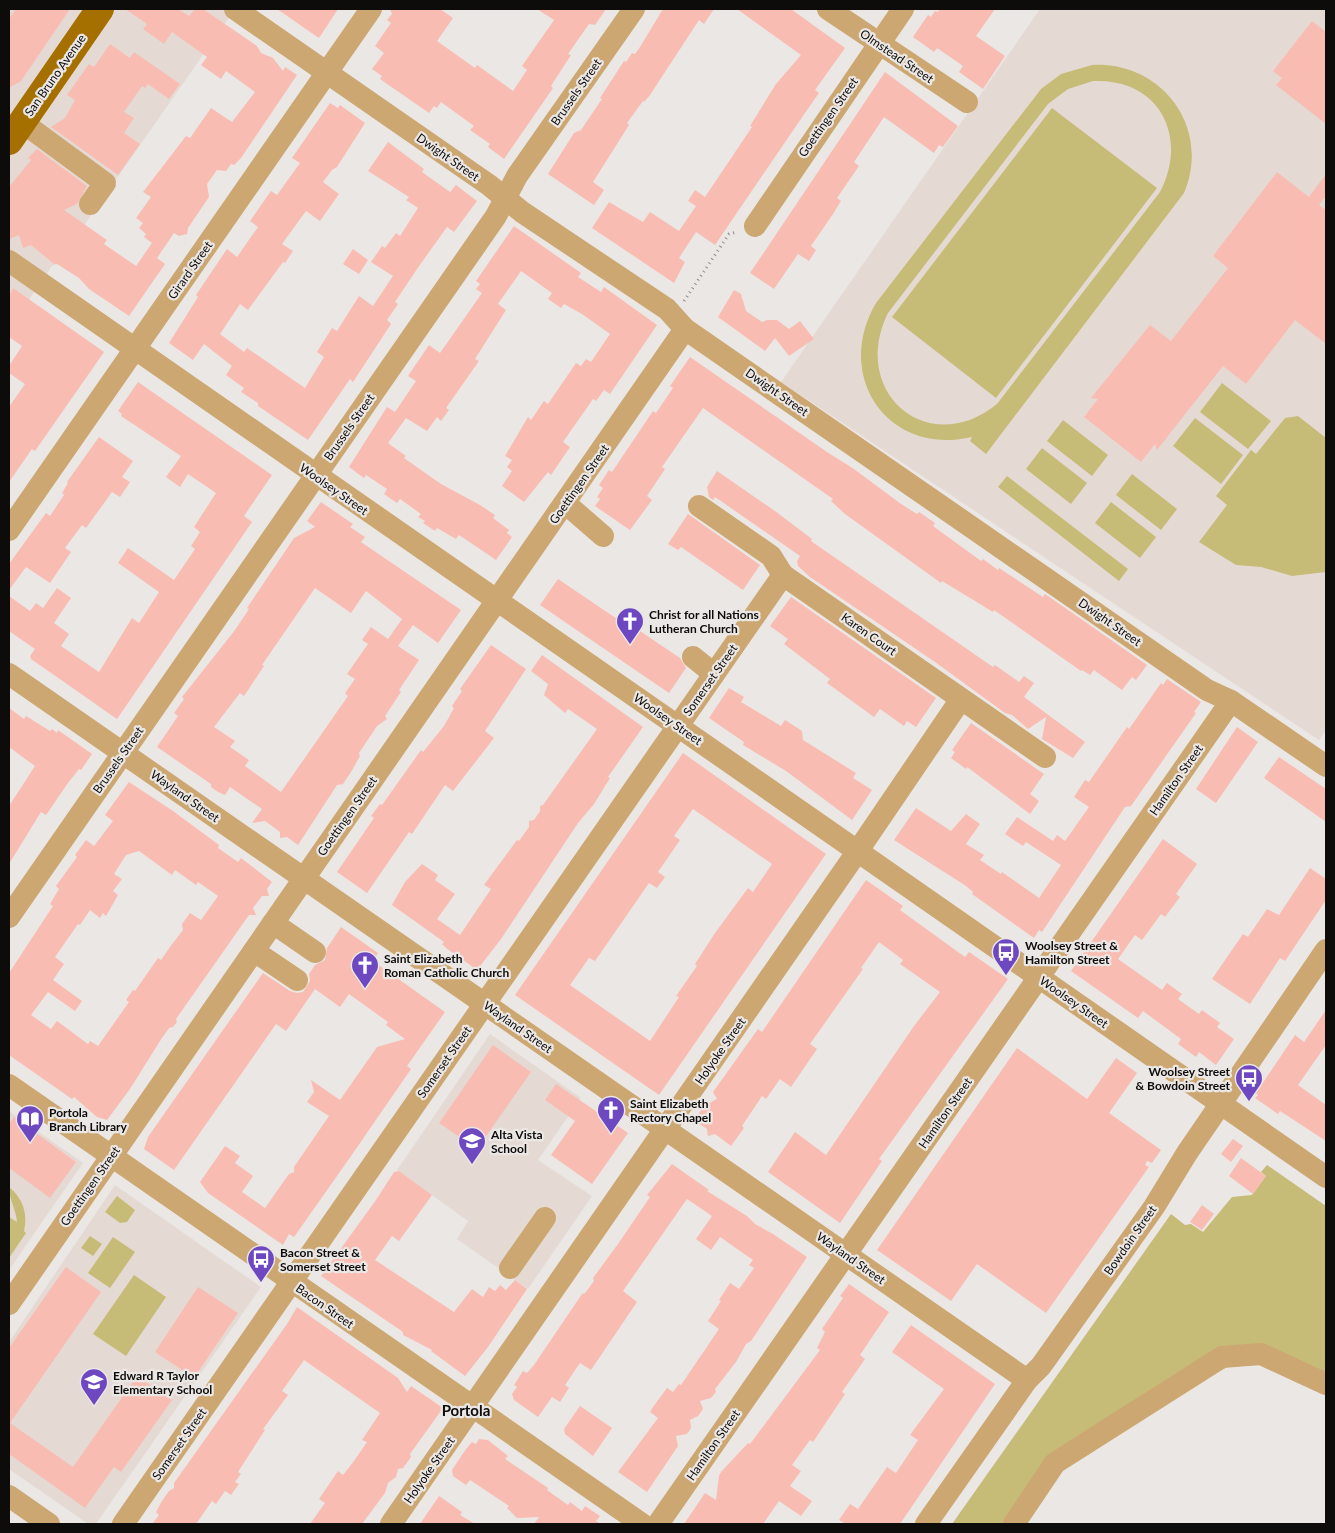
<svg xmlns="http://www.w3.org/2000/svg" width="1335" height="1533" font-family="Lato,sans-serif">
	<rect width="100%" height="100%" fill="#ebe7e5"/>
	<g fill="#e5dad3">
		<path d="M9,9H235L57,264L52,266L9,329Z"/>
		<path d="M1040,9H1326V730L1319,740L781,382Z"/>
		<path d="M490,1034L581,1098L538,1160L592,1196L528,1289L457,1239L468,1221L397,1170Z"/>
		<path d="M9,1111L83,1163L9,1270Z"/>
		<path d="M115,1185L261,1287L96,1524H88L9,1469V1342Z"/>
	</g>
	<g fill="#c7bb78" fill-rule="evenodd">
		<path d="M1092,65C1161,61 1212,127 1184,193L986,454L970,441L972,437C888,457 833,376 876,303L1041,89L1061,74ZM1093,81C1159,78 1189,136 1160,192L997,404C928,460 849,392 888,313L1048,104L1068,89Z"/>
		<path d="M1052,108L1157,188L996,398L892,317Z"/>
		<path d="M1222,383L1271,421L1248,449L1200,412Z"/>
		<path d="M1298,416L1326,438V572L1292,576L1261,567L1236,565L1199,542L1227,505L1216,496L1251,450L1256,454L1285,418Z"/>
		<path d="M1195,418L1243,455L1221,484L1173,446Z"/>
		<path d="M1063,420L1108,455L1092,476L1047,441Z"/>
		<path d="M1042,448L1087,483L1071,504L1026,469Z"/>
		<path d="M1132,474L1177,509L1161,530L1116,495Z"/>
		<path d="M1007,476L1128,569L1119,581L998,487Z"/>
		<path d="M1111,502L1156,537L1140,558L1095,523Z"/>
		<path d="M1267,1165L1326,1206V1379L1262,1349L1060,1454L1009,1524H952L1171,1214L1185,1225L1191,1224L1203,1232L1232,1197L1252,1195L1266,1176L1261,1172Z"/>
		<path d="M9,1187C23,1198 28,1214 24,1231L26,1233L9,1258V1217L17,1222C16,1209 9,1200 9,1187Z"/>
		<path d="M117,1196L135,1210L127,1222L120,1223L105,1212Z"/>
		<path d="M90,1236L102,1244L93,1256L81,1248Z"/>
		<path d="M113,1237L135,1252L110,1288L88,1273Z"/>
		<path d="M134,1275L166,1297L126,1356L93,1334Z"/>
	</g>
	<g fill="#f9bcb3" fill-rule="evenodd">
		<path d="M16,9H70L21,81L9,88V19Z"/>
		<path d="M125,9H178L189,16L195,9H203L257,46L261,53L273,58L283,71L285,67L297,75L241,158L234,165L231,164L226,171L217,170L207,184L209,197L188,228L187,234L179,236L174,233L157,258L165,264L129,316L89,289L79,278L57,264H54L31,245L23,248L19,235L9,239V187L31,160L28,158L37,149L87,186L77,204L64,210L107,240L104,244L136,266L152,243L144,237L146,234L139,228L143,223L136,218L151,197L143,192L186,136L190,138L211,108L232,122L255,92L226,71L221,79L201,65L207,57L172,32L164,44L143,29L147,24Z"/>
		<path d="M277,9H338L319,38Z"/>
		<path d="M390,9H440L453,18L437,41L475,68L477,65L513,91L527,70L522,66L554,20L537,9H606L595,25L589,24L568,54L571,55L551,86L553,88L504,159L488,147L490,144L470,130L474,126L441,102L437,108L434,106L429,113L380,79L382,76L372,69L384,53L375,46L391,23L387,20L392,14Z"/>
		<path d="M663,9H714L704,24L699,20L650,95L644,102L643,101L627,123L629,125L593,182L604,190L594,205L548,174L574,133L581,130L602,99L600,98L624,61L626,62L632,53L635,54L640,47Z"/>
		<path d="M737,9H791L845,48L815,90L819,93L807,110L715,245L696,232L679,258L685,262L674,283L592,228L609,202L643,222L650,212L679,231L696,206L688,201L695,190L705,197L752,127L750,126L776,84L801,55Z"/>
		<path d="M940,9H995L976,36L1005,56L983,89L959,72L963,66L937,48L934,52L913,37L928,15L931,17L935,11L938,12Z"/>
		<path d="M1312,21L1326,32V124L1276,85L1282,78L1273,71Z"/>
		<path d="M110,44L130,58L134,52L180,84L169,99L148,84L145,88L142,86L124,112L134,118L124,133L140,144L118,175L51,127L65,118L75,100L67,95L89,64L94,67Z"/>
		<path d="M885,72L958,126L943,147L939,145L934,153L884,117L854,162L859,166L837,198L841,201L833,214L811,246L816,250L809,261L798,254L774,289L750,273Z"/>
		<path d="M330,103L338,108L340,105L365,123L337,167L332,170L323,182L339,194L320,221L306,211L282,244L293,251L285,263L283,262L248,310L240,304L220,334L244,352L247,348L305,388L324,357L317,352L332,328L337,331L359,296L373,306L393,276L371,262L382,246L385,248L396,233L400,236L418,208L406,200L409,197L368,171L388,142L424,169L422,172L450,192L456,185L477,201L454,232L447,227L417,269L395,302L398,304L387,320L391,324L353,382L350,379L308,440L258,406V403L241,392L244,388L226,375L232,366L204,344L193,360L169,343L198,297L196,295L227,249L237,257L258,227L250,221L271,191L277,195L300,163L292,158Z"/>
		<path d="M1277,172L1309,197L1326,174V196L1319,205L1326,210V344L1295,320L1246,384L1223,366L1157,450L1155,444L1141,462L1084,417L1098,399L1091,398L1150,325L1171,341L1228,268L1213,256Z"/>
		<path d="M514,226L581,273L578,277L601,292L604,287L657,325L610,394L604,390L596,401L593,399L563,442L570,447L551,475L548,472L524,502L502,486L512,471L507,467L512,460L505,456L528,417L531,420L544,401L548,404L576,363L581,366L586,359L591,362L610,334L582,314L564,304L561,308L548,299L552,293L521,271L498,304L506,310L475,359L479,361L446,408L449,410L441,421L437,417L427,431L406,418L388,443L406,456L404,458L441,484L480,505L495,515L493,518L509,530L507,533L512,537L496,560L459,535L456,539L437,528L435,531L423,523L425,521L418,517L421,514L400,499L397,503L384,494L387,489L366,475L364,478L349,467L387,407L395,412L416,381L408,376L429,345L440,353L482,293L476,289L480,284L476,281Z"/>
		<path d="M353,249L368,260L359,274L343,264Z"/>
		<path d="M13,288L104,352L35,451L32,449L9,482V407L25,384L9,373V366L22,346L9,337V296Z"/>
		<path d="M734,290L741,294L746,311L762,322L767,320H777L789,329L800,321L814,339L789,356L775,338L765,351L718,317Z"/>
		<path d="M690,357L827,452L854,469L901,504L917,514L919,512L935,523L933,526L981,561L983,559L998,570L999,568L1043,597L1045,594L1147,665L1136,680L1132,677L1122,690L1094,670L1090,675L1082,670L1081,671L994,610L993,612L942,581L941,583L845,514L831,501L833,499L703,408L662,467L665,469L647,496L652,500L630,530L595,506L600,499L597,497L603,488L599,485L609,470L612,472L653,411L656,413L673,388L670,386Z"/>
		<path d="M138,382L272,475L244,516L252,522L117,719L31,659L30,656L35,649L9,631V596L30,611L36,603L43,608L57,588L71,598L54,623L69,634L61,646L99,672L132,618L139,623L159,592L118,563L128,548L174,580L195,549L191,546L200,532L194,527L216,493L188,474L180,487L166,477L181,456L121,416L122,414L118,411Z"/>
		<path d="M99,437L133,461L122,477L130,482L120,497L112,492L86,528L82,525L65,548L71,552L50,583L26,567L9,590V564L46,513L50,516L64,495L62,493L68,483L67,482Z"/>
		<path d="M717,471L775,511L812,539L811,541L993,667L995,665L1019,682L1024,676L1034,683L1024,697L1085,742L1073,758L1042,739L1046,717L1028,729L1012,715L1005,713L935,662L810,577L798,566L797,561L800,556L715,497L713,500L709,497L707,487Z"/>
		<path d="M321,502L353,524L350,527L365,537L361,542L461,610L438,643L413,625L398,646L419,660L399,690L401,692L385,716L387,719L377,726L359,753L360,756L351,772L343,784L337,785L298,845L287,837L280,838V832L265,821L252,823L262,809L230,787L225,795L218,792L211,787V784L157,747L178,716L174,713L184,699L182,697L235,630L249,609L247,608L294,538L315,527L307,521ZM315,588L351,613L366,591L402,619L388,639L371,627L362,640L368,644L347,674L355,679L345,693L348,696L281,792L245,766L249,760L230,747L235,741L214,727L240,693L244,696L264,666L262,665Z"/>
		<path d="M688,514L760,565L743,590L681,547L678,550L668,544Z"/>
		<path d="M558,579L626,625L628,623L680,658L686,668L669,693L540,605Z"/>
		<path d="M791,597L936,698L916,727L907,721L904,726L880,709L874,717L827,683L830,679L784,644L788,639L770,626Z"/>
		<path d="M491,645L526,669L485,731L494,738L453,791L445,785L412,834L409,832L367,893L337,872L374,818L371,816L380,804L382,805L421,750L423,752L444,726L454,708L452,706L462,691L460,689Z"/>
		<path d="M542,655L643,727L608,777L610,778L594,804L578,823L501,939L477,970L446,948L442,944L444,942L392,905L405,882L422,864L438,875L435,880L455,894L437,919L460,935L491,889L484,885L517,840L519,841L529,827V821L534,820L540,811V806L543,805L597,729L568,709L565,713L544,695L548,684L531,671Z"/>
		<path d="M1167,679L1201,702L1194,712L1196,713L1131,806L1125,807L1042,932L1039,930L1034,938L972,894L973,892L966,886L894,840L916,808L951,831L966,814L980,824L966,844L984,855L980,860L1001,874L1002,872L1039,898L1061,865L1026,842L1023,846L1005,834L1017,817L1053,841L1057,835L1065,841L1089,807L1074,797L1085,780L1089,782L1127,727L1129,729L1161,683L1163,685Z"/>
		<path d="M729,688L744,697L741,702L781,726L785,720L802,731L803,740L856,773L853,778L872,790L852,820L786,771L743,745L744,742L709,718Z"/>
		<path d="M9,708L24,719L26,716L50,731L52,729L57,733L58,730L92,754L81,770L79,769L68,783L46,815L41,812L9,864V806L35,766L9,747Z"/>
		<path d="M971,723L1044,774L1030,794L1039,801L1030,814L967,767L966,769L951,758L955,752L952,750Z"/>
		<path d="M1237,727L1258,742L1216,803L1196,789Z"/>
		<path d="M683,753L826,854L659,1095L515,995ZM693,809L772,864L753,892L748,888L715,933L695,964L697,966L676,996L679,997L650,1041L570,985L589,958L595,961L649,883L657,888L665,877L658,872L680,840L674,836Z"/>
		<path d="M1279,757L1326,789V822L1264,778Z"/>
		<path d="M129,782L173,811L219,845L218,848L238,862L241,858L272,882L267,889L269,896H262L253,908L256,915H249L176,1019L177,1022L173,1027L169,1028L160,1041L130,1089L107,1120L97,1117L74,1097L72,1099L9,1055V973L53,906L50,904L59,889L56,886L77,857L75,855L86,840L94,846L113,821L105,815ZM139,851L172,875L175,870L196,885L198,882L218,896L201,920L190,913L182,924L183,930L170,947L161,960L158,958L135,991L133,990L126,1000L129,1002L98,1046L90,1041L88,1044L57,1021L51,1029L31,1015L48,992L75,1011L82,1001L53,980L64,964L55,957L78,924L80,925L90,910L100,918L103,913L106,916L118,895L113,891L122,879L114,874L126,855Z"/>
		<path d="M1163,839L1197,864L1176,894L1180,897L1165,917L1161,914L1142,940L1135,935L1118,959L1162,990L1167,983L1182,994L1178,999L1199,1014L1202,1010L1220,1023L1217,1027L1234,1039L1216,1065L1199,1052L1196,1057L1178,1044L1181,1039L1143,1011L1138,1018L1071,971Z"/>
		<path d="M1310,868L1326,879V900L1285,961L1280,958L1250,1004L1212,979L1243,934L1248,937L1267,909L1279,915Z"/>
		<path d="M866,880L903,906L900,910L965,957L969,952L1008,979L879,1159L882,1161L840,1223L768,1172L795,1132L826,1155L914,1026L940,992L900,964L903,960L879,942L861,968L863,969L810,1044L817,1049L791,1087L780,1079L766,1099L762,1096L742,1126L744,1128L731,1146L715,1134L708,1136L707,1129L698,1123L696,1117L705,1105L717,1099L713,1092L758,1029L762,1032Z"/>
		<path d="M341,927L378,953L373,961L445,1012L407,1066L411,1069L349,1159L294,1237L289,1234L283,1245L208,1193L200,1182L225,1146L240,1156L235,1163L253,1176L242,1192L265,1208L289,1174L294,1172V1167L329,1116L307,1102L314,1092L311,1080L340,1100L377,1047L405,1039L386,1025L388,1022L349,994L340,1007L315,989L286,1031L276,1024L174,1170L144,1149L148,1137L162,1117L263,973L290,991L297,993L303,992L310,981L309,974L315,965L325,960L327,948Z"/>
		<path d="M1326,1010V1045L1298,1085L1326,1105V1141L1280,1111L1278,1114L1255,1098L1258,1095L1256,1093L1295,1035L1304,1042Z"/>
		<path d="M493,1045L531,1072L477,1149L439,1123Z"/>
		<path d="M1017,1048L1087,1099L1116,1058L1137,1073L1109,1113L1161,1150L1152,1163L1147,1161L1145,1165L1149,1167L1046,1313L977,1264L951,1301L877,1250Z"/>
		<path d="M556,1084L628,1133L592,1184L551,1155L575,1121L545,1100Z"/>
		<path d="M14,1117L76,1162L50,1198L9,1168V1124Z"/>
		<path d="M1233,1139L1243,1146L1231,1162L1221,1154Z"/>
		<path d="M1241,1158L1266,1176L1253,1194L1229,1176Z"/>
		<path d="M672,1164L709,1190L707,1191L747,1216L755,1224L773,1234L807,1257L751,1341L746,1344L736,1362L715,1389L716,1392L711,1398L700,1401L703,1409L698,1416L690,1420L691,1428L687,1434L676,1436L678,1446L647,1492L618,1472L658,1418L650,1412L653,1407L667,1388L673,1392L679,1384L681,1385L719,1329L708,1321L721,1301L719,1300L730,1283L739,1289L754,1268L749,1265L753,1260L720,1237L711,1250L696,1239L712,1216L687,1199L623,1291L637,1302L591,1370L580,1363L565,1385L569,1388L560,1402L552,1397L538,1417L514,1400L512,1394L517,1387L514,1385L523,1371L527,1373L534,1365L582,1294L585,1293L594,1281L593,1278L618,1244L650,1197L647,1195Z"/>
		<path d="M399,1171L432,1195L399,1241L392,1236L375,1260L454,1312L472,1289L483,1297L489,1287L495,1291L500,1285L506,1290L515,1280L527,1289L488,1347L465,1376L431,1351L432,1350L403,1335V1332L321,1276L376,1200L394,1172Z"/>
		<path d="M1202,1205L1214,1214L1202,1230L1190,1222Z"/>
		<path d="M66,1267L101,1292L10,1423L73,1467L137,1376L172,1400L121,1472L114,1467L85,1508L9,1454V1348Z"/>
		<path d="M849,1284L889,1312L860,1355L865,1359L842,1392L845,1394L813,1442L810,1440L792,1465L801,1471L790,1486L812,1501L801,1516L779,1501L763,1524H684L705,1493L716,1500L719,1476L721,1472L748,1443L750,1444L820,1350L817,1348L825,1332L822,1329L843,1298L840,1296Z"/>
		<path d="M198,1287L238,1313L194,1378L155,1352Z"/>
		<path d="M297,1307L398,1378L407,1392L411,1386L443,1408L410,1454L411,1457L403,1468L398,1469L396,1477L388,1483L385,1493L362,1524H310L325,1503L319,1499L338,1471L343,1475L354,1461L367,1442L362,1440L380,1413L304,1360L282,1391L288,1395L263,1429L265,1430L238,1472L241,1474L235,1482L239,1484L231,1495L225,1491L216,1504L212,1501L196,1524H152L159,1515L156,1512L162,1501L169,1491L174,1488V1483L287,1324Z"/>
		<path d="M911,1325L995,1384L900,1524H846L839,1520L850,1504L858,1509L887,1467L896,1473L918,1440L910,1435L944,1389L892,1352Z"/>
		<path d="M580,1406L612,1428L593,1456L565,1434L564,1429Z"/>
		<path d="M479,1439L488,1440L508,1456L505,1459L548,1488L547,1490L568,1505L570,1502L582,1511L585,1506L600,1516L596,1521L601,1524H534L539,1517L517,1518L507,1508L509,1506L470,1480L466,1485L453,1476L452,1470L466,1449L472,1442L476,1444Z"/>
		<path d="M439,1496L462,1512L460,1515L475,1524H420Z"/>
	</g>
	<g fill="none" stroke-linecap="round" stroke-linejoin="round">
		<path stroke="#8f8c8a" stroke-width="3" stroke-dasharray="1 4" stroke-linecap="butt" d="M684,301L729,234L737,232"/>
		<g stroke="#cca772" stroke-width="22">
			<path d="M235,9L489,185L522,212L667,309L685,329L1207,690L1231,701L1326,766"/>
			<path d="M828,9L967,102"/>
			<path d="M22,122L105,183L90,204"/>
			<path d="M755,226L903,9"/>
			<path d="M9,261L1326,1177"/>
			<path d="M565,503L603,536"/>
			<path d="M699,506L771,556L783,575L1045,757"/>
			<path d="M9,530L371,9"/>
			<path d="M693,657L714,674"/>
			<path d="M9,674L1027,1380"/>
			<path d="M9,917L496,216L517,176L634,9"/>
			<path d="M273,923L315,952"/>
			<path d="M254,951L297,980"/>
			<path d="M9,1085L642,1524"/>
			<path d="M510,1268L545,1218"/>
			<path d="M9,1304L685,329"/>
			<path d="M9,1496L49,1524"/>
			<path d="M123,1524L783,575"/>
			<path d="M391,1524L857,852L961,699"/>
			<path d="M658,1524L1231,701"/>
			<path d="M926,1524L1027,1380L1041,1366L1154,1207L1187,1153L1326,950"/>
			<path d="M1014,1524L1055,1463L1222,1357L1261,1354L1326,1384"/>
		</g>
		<path stroke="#a57000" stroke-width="28" d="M9,141L100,9"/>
	</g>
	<defs>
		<g id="church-pin" transform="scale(1.4375)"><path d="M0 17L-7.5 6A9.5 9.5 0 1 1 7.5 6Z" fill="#6d48c1" stroke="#ebe7e5"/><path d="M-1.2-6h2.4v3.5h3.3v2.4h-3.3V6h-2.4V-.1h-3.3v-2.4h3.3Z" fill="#fff"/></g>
		<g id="bus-pin" transform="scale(1.4375)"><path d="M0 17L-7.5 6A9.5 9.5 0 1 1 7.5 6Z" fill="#6d48c1" stroke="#ebe7e5"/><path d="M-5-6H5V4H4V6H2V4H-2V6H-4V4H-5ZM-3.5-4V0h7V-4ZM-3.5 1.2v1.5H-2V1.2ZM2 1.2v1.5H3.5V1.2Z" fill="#fff"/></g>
		<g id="library-pin" transform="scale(1.4375)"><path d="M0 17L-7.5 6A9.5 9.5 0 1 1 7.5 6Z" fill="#6d48c1" stroke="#ebe7e5"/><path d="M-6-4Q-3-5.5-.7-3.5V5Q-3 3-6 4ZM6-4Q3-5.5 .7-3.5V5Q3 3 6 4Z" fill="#fff"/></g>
		<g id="school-pin" transform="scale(1.4375)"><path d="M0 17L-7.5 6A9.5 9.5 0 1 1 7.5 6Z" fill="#6d48c1" stroke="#ebe7e5"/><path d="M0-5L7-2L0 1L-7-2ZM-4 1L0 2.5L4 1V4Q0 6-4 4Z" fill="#fff"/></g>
	</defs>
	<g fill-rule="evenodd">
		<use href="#church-pin" x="630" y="621"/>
		<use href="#bus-pin" x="1006" y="952"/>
		<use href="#church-pin" x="365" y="965"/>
		<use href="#bus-pin" x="1249" y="1078"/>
		<use href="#church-pin" x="611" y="1110"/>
		<use href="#library-pin" x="30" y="1119"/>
		<use href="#school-pin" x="472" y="1141"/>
		<use href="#bus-pin" x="261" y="1259"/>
		<use href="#school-pin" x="94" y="1382"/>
	</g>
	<g text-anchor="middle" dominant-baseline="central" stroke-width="4.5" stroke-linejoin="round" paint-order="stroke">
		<g font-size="12" fill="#0d0c0b" stroke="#ebe7e5">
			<text transform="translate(897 56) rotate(34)">Olmstead Street</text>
			<text transform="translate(55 75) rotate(-55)">San Bruno Avenue</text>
			<text transform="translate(576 92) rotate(-55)">Brussels Street</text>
			<text transform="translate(828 117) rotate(-55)">Goettingen Street</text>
			<text transform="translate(448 157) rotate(35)">Dwight Street</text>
			<text transform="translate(190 270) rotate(-55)">Girard Street</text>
			<text transform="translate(777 392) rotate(35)">Dwight Street</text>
			<text transform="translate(349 427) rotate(-55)">Brussels Street</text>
			<text transform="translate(579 484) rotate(-55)">Goettingen Street</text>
			<text transform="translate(334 489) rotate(35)">Woolsey Street</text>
			<text transform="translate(1110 622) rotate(35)">Dwight Street</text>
			<text transform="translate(869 634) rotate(35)">Karen Court</text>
			<text transform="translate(710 680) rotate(-55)">Somerset Street</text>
			<text transform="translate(668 719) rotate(35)">Woolsey Street</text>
			<text transform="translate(118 760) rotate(-55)">Brussels Street</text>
			<text transform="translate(1176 780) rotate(-55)">Hamilton Street</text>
			<text transform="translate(185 796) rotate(35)">Wayland Street</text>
			<text transform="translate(347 816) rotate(-55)">Goettingen Street</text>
			<text transform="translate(1074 1002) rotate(35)">Woolsey Street</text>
			<text transform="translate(518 1027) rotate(35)">Wayland Street</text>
			<text transform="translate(720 1051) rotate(-55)">Holyoke Street</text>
			<text transform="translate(444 1062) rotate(-55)">Somerset Street</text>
			<text transform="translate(945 1113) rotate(-55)">Hamilton Street</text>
			<text transform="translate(90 1186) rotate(-55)">Goettingen Street</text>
			<text transform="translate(1130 1240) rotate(-55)">Bowdoin Street</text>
			<text transform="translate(851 1258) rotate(35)">Wayland Street</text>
			<text transform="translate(325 1306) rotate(35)">Bacon Street</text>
			<text transform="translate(179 1444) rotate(-55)">Somerset Street</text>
			<text transform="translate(713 1445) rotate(-55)">Hamilton Street</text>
			<text transform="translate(429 1470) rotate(-55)">Holyoke Street</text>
		</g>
		<g font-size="12" font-weight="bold" fill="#0d0c0b" stroke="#ebe7e5" text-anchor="start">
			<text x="649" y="614">Christ for all Nations<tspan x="649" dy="14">Lutheran Church</tspan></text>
			<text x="1025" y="945">Woolsey Street &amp;<tspan x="1025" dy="14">Hamilton Street</tspan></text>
			<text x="384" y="958">Saint Elizabeth<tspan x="384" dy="14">Roman Catholic Church</tspan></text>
			<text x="1230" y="1071" text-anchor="end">Woolsey Street<tspan x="1230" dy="14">&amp; Bowdoin Street</tspan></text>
			<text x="630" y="1103">Saint Elizabeth<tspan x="630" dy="14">Rectory Chapel</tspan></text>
			<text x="49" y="1112">Portola<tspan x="49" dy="14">Branch Library</tspan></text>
			<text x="491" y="1134">Alta Vista<tspan x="491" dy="14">School</tspan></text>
			<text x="280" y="1252">Bacon Street &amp;<tspan x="280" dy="14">Somerset Street</tspan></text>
			<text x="113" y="1375">Edward R Taylor<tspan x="113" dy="14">Elementary School</tspan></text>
		</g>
		<g font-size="15" font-weight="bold" fill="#0d0c0b" stroke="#ebe7e5">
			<text x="466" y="1410">Portola</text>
		</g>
	</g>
	<rect width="1335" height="1533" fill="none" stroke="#0d0c0b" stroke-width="20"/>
</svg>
